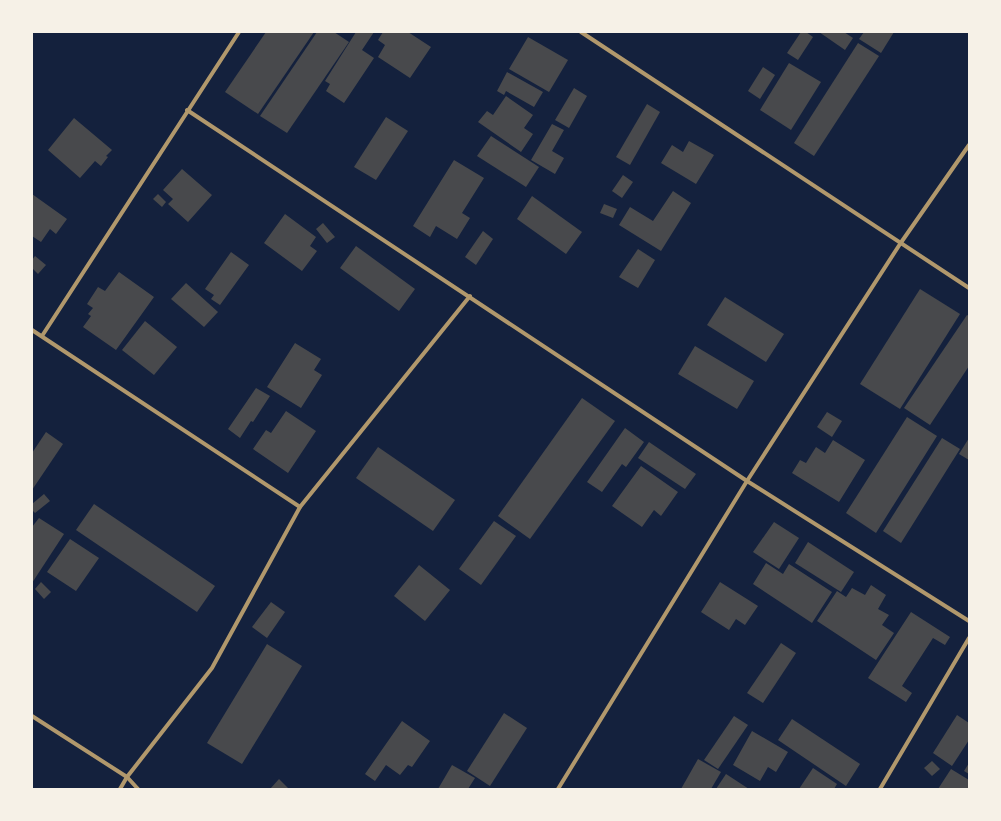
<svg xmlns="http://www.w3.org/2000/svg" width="1001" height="821" font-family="Ubuntu,sans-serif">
	<rect width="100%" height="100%" fill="#14213d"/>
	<g fill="#48494c">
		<path d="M266,32H314L258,114L225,92Z"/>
		<path d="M317,32H334L349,42L287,133L260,116Z"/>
		<path d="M356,32H374L362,50L374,58L344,103L326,91L330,84L325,81Z"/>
		<path d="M383,32H408L431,47L410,78L378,57L385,45L378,40Z"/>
		<path d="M801,32H806L813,37L798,60L787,53Z"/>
		<path d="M819,32H844L853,38L845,50Z"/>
		<path d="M864,32H894L881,53L859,39Z"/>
		<path d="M528,37L568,60L549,92L509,69Z"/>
		<path d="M858,43L879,56L814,156L794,143Z"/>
		<path d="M789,63L821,82L791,130L760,110Z"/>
		<path d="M763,67L775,75L760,99L748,91Z"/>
		<path d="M507,72L543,92L534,107L506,91L504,95L497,91Z"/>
		<path d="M574,88L587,96L569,128L555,120Z"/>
		<path d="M506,96L533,115L524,128L533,134L521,152L478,122L487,111L493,115Z"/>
		<path d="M647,104L660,112L630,165L616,157Z"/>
		<path d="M386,117L408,131L376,180L354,167Z"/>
		<path d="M74,118L112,150L106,156L108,157L101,166L95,161L80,178L48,150Z"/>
		<path d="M552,124L564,130L552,151L564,158L555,174L531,160Z"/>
		<path d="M491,136L539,167L526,187L477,156Z"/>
		<path d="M689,141L714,155L696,184L661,163L672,145L683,152Z"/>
		<path d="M454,160L484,178L462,213L470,218L457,239L436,226L430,237L413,226Z"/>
		<path d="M182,169L212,195L188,222L168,204L173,199L163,190Z"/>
		<path d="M623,175L633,182L622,198L612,191Z"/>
		<path d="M673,191L691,203L661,251L619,225L630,207L653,221Z"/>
		<path d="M32,194L67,219L56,234L50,229L41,242L32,236Z"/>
		<path d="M158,194L166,202L162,207L153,199Z"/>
		<path d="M532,196L582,232L566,254L517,219Z"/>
		<path d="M604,204L617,209L613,218L600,213Z"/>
		<path d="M285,214L316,237L310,246L317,251L302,271L264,243Z"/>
		<path d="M323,223L335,237L327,243L316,229Z"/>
		<path d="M483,231L493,239L476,265L465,257Z"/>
		<path d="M356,246L415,289L399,311L340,268Z"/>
		<path d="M638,249L655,260L638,288L619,277Z"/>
		<path d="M231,252L249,265L220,305L211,299L214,295L205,289Z"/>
		<path d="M35,256L46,265L38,274L32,268V260Z"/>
		<path d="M119,272L154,297L116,350L83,327L91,316L88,314L93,308L87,304L98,287L105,291Z"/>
		<path d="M186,283L218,312L204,327L171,299Z"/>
		<path d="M920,289L960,314L900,409L860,384Z"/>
		<path d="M725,297L784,334L766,362L707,325Z"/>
		<path d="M967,315L969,316V366L930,425L904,408Z"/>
		<path d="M145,321L177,347L154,375L122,350Z"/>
		<path d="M295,343L321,359L314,370L322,375L301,408L267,387Z"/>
		<path d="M695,346L754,381L737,409L678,374Z"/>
		<path d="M256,388L270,396L253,422L251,421L240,438L228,429Z"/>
		<path d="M582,398L615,421L530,539L498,516Z"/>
		<path d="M286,411L316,431L288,473L253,449L266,430L271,433Z"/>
		<path d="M827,412L842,421L832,437L817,427Z"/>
		<path d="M907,417L937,436L876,533L846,513Z"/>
		<path d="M625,428L644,442L626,467L622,464L602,492L587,482Z"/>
		<path d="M46,432L63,444L32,490V453Z"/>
		<path d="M942,438L960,449L901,543L883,531Z"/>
		<path d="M969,438V460L959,454Z"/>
		<path d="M833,440L865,460L839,502L792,473L800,460L806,463L816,447L825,453Z"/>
		<path d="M649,442L696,474L685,489L638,458Z"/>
		<path d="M378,447L455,500L433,531L356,478Z"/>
		<path d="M641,466L678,492L661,516L654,510L642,527L612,506Z"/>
		<path d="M44,494L50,501L35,513L32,510V504Z"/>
		<path d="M94,504L215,586L197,612L76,530Z"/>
		<path d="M39,518L64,534L32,583V527Z"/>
		<path d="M494,521L516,536L481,585L459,569Z"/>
		<path d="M774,522L799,538L779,569L753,552Z"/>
		<path d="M70,539L99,558L76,591L47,572Z"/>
		<path d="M808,542L854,572L841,592L795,563Z"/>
		<path d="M766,563L783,574L789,564L832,592L812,623L753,584Z"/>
		<path d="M419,565L450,590L425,621L394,596Z"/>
		<path d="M41,582L51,592L44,599L35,589Z"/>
		<path d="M720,582L758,606L745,625L736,619L729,630L701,612Z"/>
		<path d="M871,585L886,595L878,609L889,615L882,625L894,633L876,660L817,621L837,591L846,597L852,588L865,595Z"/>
		<path d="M271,602L285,612L267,638L252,627Z"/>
		<path d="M911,612L950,637L945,645L933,638L902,686L912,693L906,702L868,678Z"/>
		<path d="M781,643L796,653L763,703L747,693Z"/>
		<path d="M267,644L302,666L242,764L207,743Z"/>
		<path d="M504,713L527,728L490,786L467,771Z"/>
		<path d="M957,715L969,723V740L952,766L933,753Z"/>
		<path d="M734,716L748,725L718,769L704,760Z"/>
		<path d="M792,719L860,764L846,786L778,740Z"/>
		<path d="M402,721L430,741L412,767L408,765L400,775L386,765L375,781L365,774Z"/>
		<path d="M752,731L788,752L776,772L768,767L760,781L733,765Z"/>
		<path d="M698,759L721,772L711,789H681Z"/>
		<path d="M932,761L940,769L932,776L924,768Z"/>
		<path d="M969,763V774L964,771Z"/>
		<path d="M452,765L475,778L468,789H438Z"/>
		<path d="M813,768L837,784L834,789H799Z"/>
		<path d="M951,769L969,780V789H938Z"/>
		<path d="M726,774L749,789H716Z"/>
		<path d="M279,779L289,789H270Z"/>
	</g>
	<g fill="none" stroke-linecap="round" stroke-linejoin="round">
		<g stroke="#b1986c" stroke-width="4">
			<path d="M581,32L969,288"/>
			<path d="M187,110L747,481L969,621"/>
			<path d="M32,330L300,507"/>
			<path d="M42,336L239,32"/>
			<path d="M32,716L127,777L138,789"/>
			<path d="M120,789L127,777L212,668L300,507L470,296"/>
			<path d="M558,789L747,481L900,244L969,145"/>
			<path d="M880,789L969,638"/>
		</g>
	</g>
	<rect width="1001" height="821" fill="none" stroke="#f6f1e7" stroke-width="66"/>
</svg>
